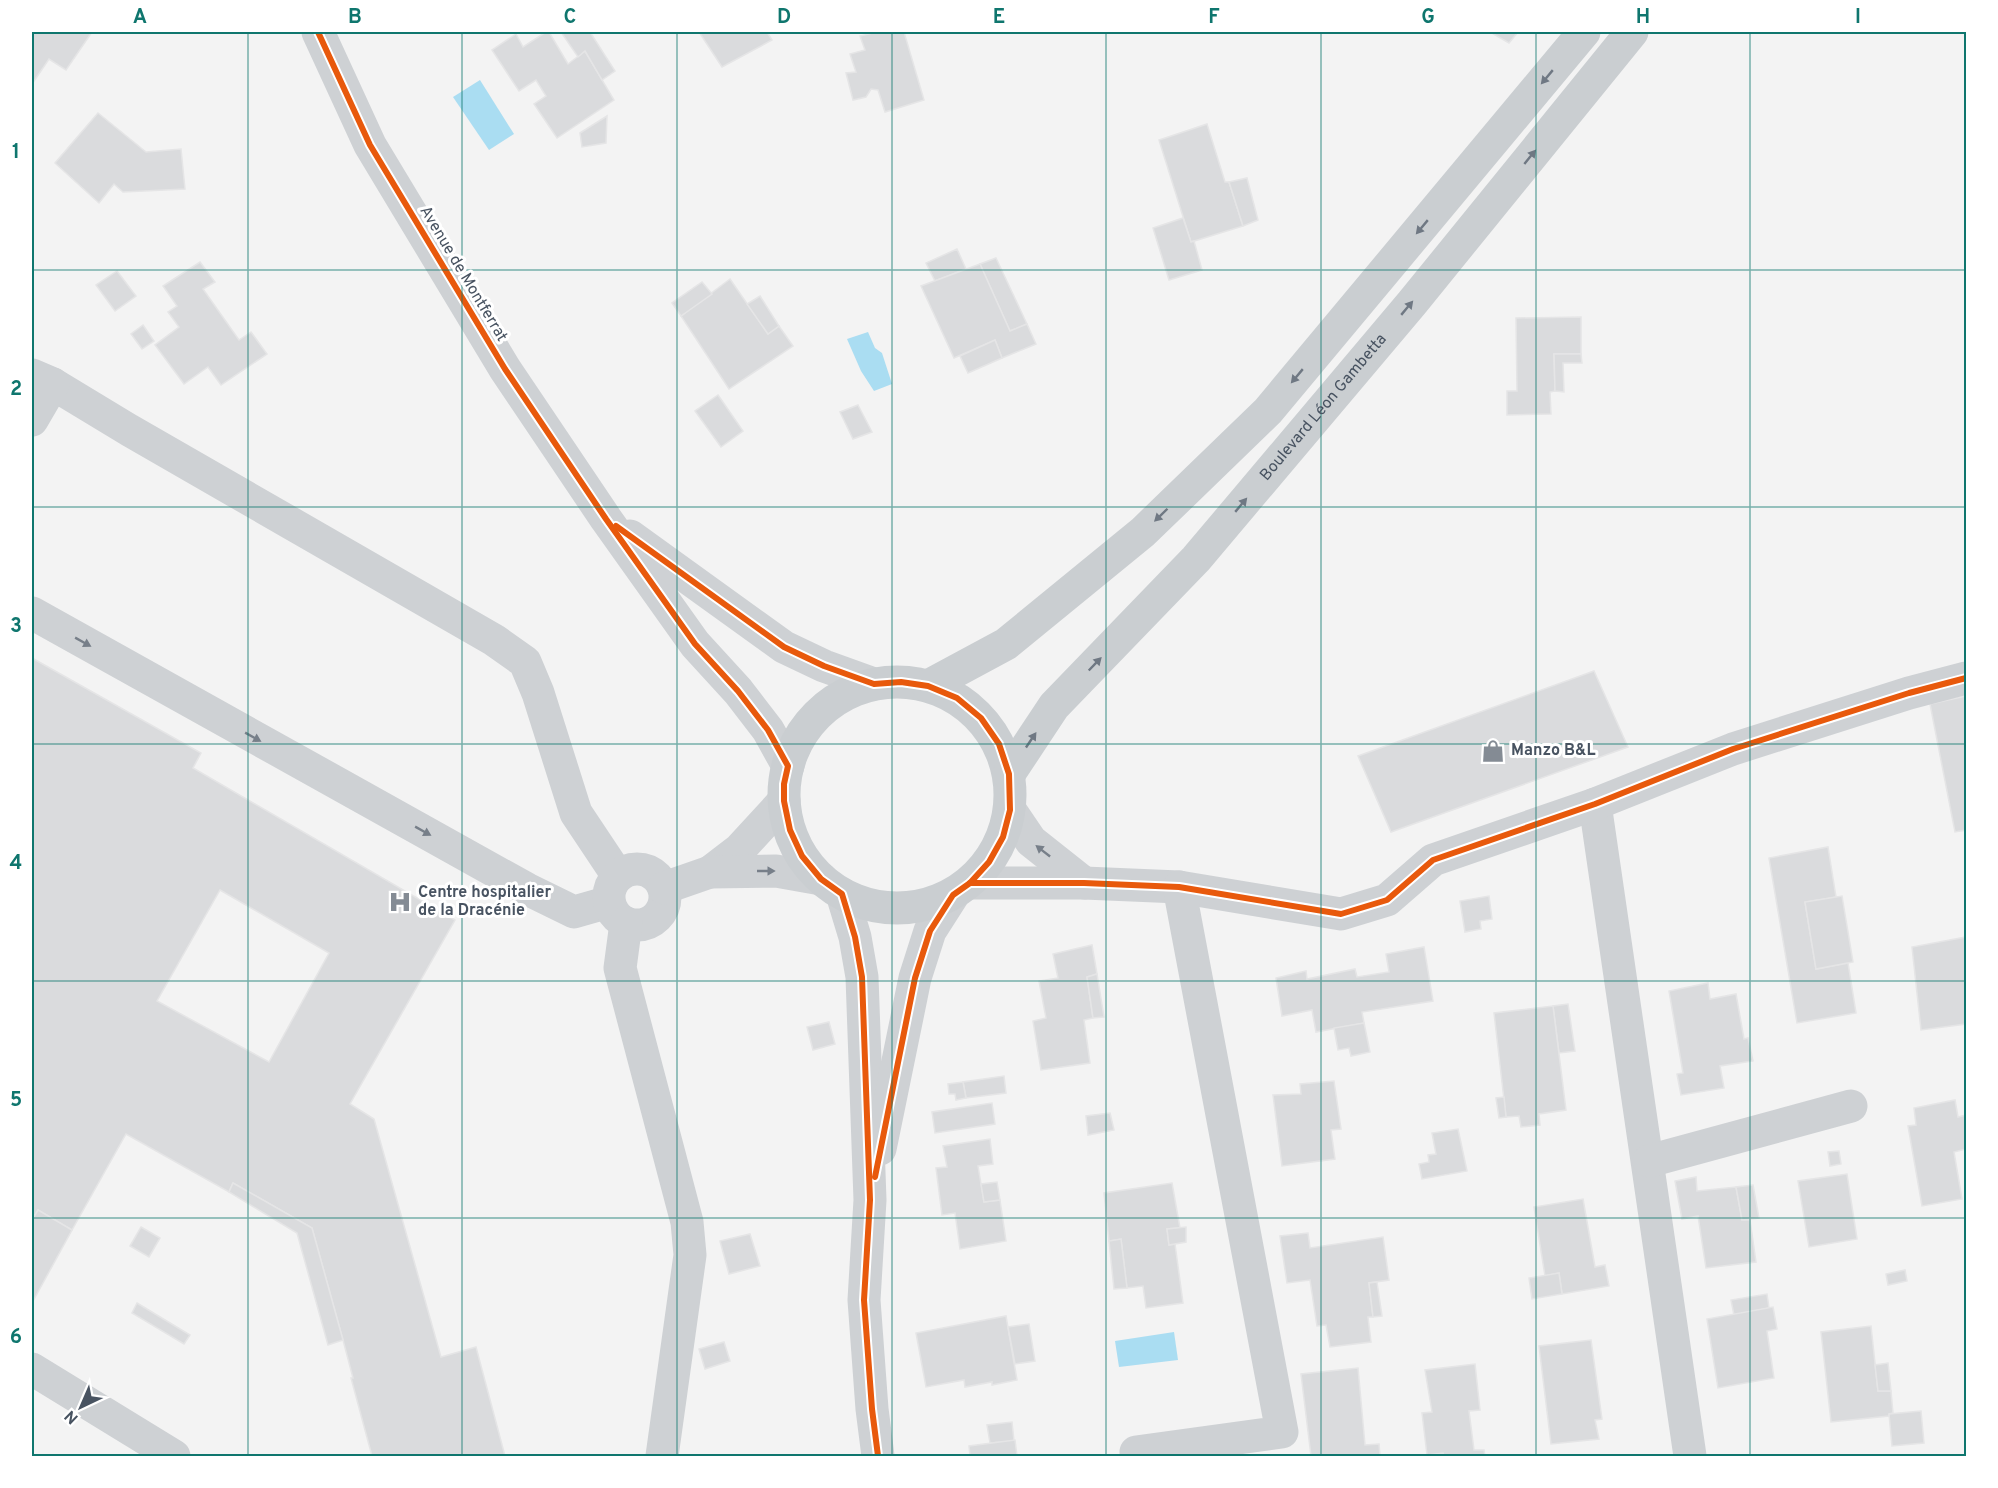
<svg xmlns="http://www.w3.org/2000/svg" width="1998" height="1488" font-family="Overpass,sans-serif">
	<rect width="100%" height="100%" fill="#f3f3f3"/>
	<g fill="#aaddf2">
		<path d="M480,80L514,134L489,150L453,97Z"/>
		<path d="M868,332L875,348L882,353L892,384L874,391L861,371L847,339Z"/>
		<path d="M1174,1332L1178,1360L1119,1367L1115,1341Z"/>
	</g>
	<g fill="#dadbdd" stroke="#e5e5e6" stroke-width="1.5" fill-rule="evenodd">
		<path d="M32,32H92L66,70L49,59L32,84Z"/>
		<path d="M546,32H549L568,64L585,51L614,100L557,138L534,104L546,96L536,80L519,91L492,50L516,34L523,47Z"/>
		<path d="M561,32H590L615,71L602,80L585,51L578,57Z"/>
		<path d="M699,32H767L772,40L722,67Z"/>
		<path d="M877,32H904L924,100L885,112L878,90L871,89L866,97L853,100L846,73L856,72L850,54L865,50L860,36Z"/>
		<path d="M1490,32H1518L1509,43Z"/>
		<path d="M98,113L146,152L181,149L185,189L123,192L114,184L99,203L55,163Z"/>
		<path d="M607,116L606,143L582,147L580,133Z"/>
		<path d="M1207,124L1225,182H1229L1243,226L1191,242L1159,140Z"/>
		<path d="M1247,178L1258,220L1243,226L1229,182Z"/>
		<path d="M1183,218L1191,242L1194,241L1202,270L1169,280L1153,228Z"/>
		<path d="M957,249L966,269L935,281L926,263Z"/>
		<path d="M996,258L1027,324L1010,331L980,264Z"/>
		<path d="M200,262L215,282L203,289L239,340L251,332L267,354L221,385L208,367L184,384L155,345L179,327L168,312L177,306L163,286Z"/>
		<path d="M980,264L1010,331L1027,324L1036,344L1002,358L995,340L954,358L921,286Z"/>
		<path d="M117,271L136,296L115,311L96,285Z"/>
		<path d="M730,279L768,334L779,326L793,346L729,389L681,316Z"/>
		<path d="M702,282L712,294L681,316L672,303Z"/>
		<path d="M760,296L779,326L768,334L747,304Z"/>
		<path d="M1581,317V354H1554L1555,391L1550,392L1551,414L1507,415V391H1517L1516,318Z"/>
		<path d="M143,325L154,341L142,349L131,334Z"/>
		<path d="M995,340L1002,358L968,373L960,356Z"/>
		<path d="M1554,354H1581L1582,363H1563L1564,392L1555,391Z"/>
		<path d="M718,395L743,431L721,447L695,411Z"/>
		<path d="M858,405L872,432L853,439L840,412Z"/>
		<path d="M32,658L201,753L193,768L455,920L350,1104L374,1119L441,1357L476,1347L505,1456H372L351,1378H353L343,1340L312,1228L233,1183L229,1192L126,1134L72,1230L38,1210L32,1220ZM220,890L329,953L269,1062L157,1001Z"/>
		<path d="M1594,671L1628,747L1391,832L1358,756Z"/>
		<path d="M1966,696V830L1955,832L1930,704Z"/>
		<path d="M1828,847L1836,897L1805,902L1816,969L1848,963L1856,1013L1797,1023L1769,858Z"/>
		<path d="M1489,896L1492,919L1480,921L1481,929L1465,932L1460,901Z"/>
		<path d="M1842,896L1853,962L1816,969L1805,902Z"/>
		<path d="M1966,937V1024L1921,1030L1912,947Z"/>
		<path d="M1092,945L1097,974L1087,977L1093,1018L1084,1020L1090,1063L1041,1070L1033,1021L1046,1018L1039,981L1058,978L1053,954Z"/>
		<path d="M1424,947L1433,1001L1362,1012L1364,1023L1316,1032L1312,1010L1282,1016L1276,978L1306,971L1307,979L1355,969L1357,977L1389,972L1386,954Z"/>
		<path d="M1097,974L1104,1017L1093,1018L1087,977Z"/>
		<path d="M1708,983L1710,999L1736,994L1744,1039L1748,1038L1753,1061L1720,1066L1724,1088L1681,1095L1677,1074L1683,1073L1669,991Z"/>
		<path d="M1568,1004L1575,1051L1559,1053L1553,1006Z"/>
		<path d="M1553,1006L1566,1110L1539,1114L1540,1125L1521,1127L1519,1116L1506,1117L1494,1013Z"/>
		<path d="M829,1022L835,1044L813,1050L807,1027Z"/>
		<path d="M1364,1023L1370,1052L1351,1056L1349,1048L1338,1050L1334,1028Z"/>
		<path d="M1004,1076L1006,1093L966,1098L963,1082Z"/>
		<path d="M1334,1081L1341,1129L1331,1130L1335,1159L1282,1166L1273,1095L1301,1094L1300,1084Z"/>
		<path d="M963,1082L966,1098L956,1100L955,1094H949L948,1084Z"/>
		<path d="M1504,1097L1506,1117L1499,1118L1496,1098Z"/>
		<path d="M1955,1100L1958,1117L1966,1115V1149L1954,1152L1962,1199L1922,1206L1908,1126L1916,1125L1914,1108Z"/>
		<path d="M992,1103L995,1124L935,1133L932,1112Z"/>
		<path d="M1110,1113L1114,1130L1088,1135L1086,1116Z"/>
		<path d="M1458,1129L1467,1171L1422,1179L1419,1164L1429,1162L1428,1155L1436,1154L1432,1133Z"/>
		<path d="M990,1139L993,1164L978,1166L984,1202L1000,1200L1006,1241L960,1249L955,1213L942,1215L936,1168L947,1167L943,1146Z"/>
		<path d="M1839,1151L1841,1164L1830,1166L1828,1152Z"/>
		<path d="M1847,1174L1857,1239L1809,1247L1798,1181Z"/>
		<path d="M1696,1177L1697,1191L1736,1187L1742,1220H1750L1756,1262L1706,1268L1698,1216L1682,1219L1675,1181Z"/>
		<path d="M997,1182L1000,1200L984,1202L981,1184Z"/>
		<path d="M233,1183L312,1228L343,1340L328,1345L297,1233L229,1192Z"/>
		<path d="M1172,1183L1180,1228L1167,1229L1169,1245L1175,1244L1183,1303L1146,1308L1143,1286L1127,1288L1121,1239L1109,1241L1104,1193Z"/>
		<path d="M1753,1185L1759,1218L1742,1220L1736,1187Z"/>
		<path d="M1583,1199L1595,1267L1605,1265L1609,1286L1562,1294L1559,1273L1545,1276L1534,1207Z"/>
		<path d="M38,1210L72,1230L32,1303V1220Z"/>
		<path d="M141,1227L160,1238L149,1257L130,1246Z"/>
		<path d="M1186,1227V1242L1169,1245L1167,1229Z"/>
		<path d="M1308,1233L1310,1248L1383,1237L1389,1280L1369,1283L1373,1317H1368L1371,1342L1330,1347L1326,1325L1317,1326L1310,1280L1287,1283L1280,1236Z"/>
		<path d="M750,1234L760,1266L729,1274L720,1241Z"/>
		<path d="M1121,1239L1127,1288L1114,1289L1109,1241Z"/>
		<path d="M1905,1270L1907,1281L1888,1285L1886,1274Z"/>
		<path d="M1559,1273L1562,1294L1532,1299L1529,1278Z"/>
		<path d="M1377,1282L1382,1316L1373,1317L1369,1283Z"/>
		<path d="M1767,1294L1769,1308L1734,1315L1731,1300Z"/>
		<path d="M137,1303L190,1335L184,1344L132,1313Z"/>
		<path d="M1773,1307L1777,1329L1767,1331L1774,1378L1718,1388L1707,1319Z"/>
		<path d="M1006,1316L1017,1380L992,1385V1382L965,1387L964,1380L926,1387L916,1333Z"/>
		<path d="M1029,1324L1035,1361L1015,1364L1008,1327Z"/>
		<path d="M1871,1326L1878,1391H1891L1893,1413L1889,1414V1416L1831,1422L1821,1332Z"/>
		<path d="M1591,1340L1602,1419L1595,1420L1599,1439L1551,1444L1539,1346Z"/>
		<path d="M724,1342L730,1361L705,1369L699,1349Z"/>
		<path d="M1888,1363L1891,1391H1878L1875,1365Z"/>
		<path d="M1475,1364L1480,1410L1469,1411L1474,1450H1484L1485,1456H1444L1443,1453L1427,1455L1422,1413L1432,1412L1425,1370Z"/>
		<path d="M1358,1368L1365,1445L1379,1444L1380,1456H1311L1301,1374Z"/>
		<path d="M1921,1411L1924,1443L1892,1446L1889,1414Z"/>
		<path d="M1012,1422L1014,1441L990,1443L987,1425Z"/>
		<path d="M1015,1440L1017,1456H970L969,1446Z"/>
	</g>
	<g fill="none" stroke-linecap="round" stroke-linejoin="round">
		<g stroke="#ced1d4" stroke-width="33">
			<path d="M318,32L370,145L505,369L606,519L695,644L738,691L768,730L788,766"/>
			<path d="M32,375L53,384L129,430L494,640L525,662L538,693L576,813L618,876"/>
			<path d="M32,420L53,384"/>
			<path d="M630,536L784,647L824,666L874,684"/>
			<path d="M32,613L527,889L574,912L609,902"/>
			<path d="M1595,804L1690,1456"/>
			<path d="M1010,810L1031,841L1084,883"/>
			<circle cx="637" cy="897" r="28"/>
			<path d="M710,872L740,849L784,801"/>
			<path d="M970,883H1084L1179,887L1341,914L1387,900L1433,860L1595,804L1733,749L1909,693L1966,678"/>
			<path d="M664,888L710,872L776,871L821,879"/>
			<path d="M842,894L855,937L862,977L870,1200L864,1300L872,1409L878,1456"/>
			<path d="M626,923L620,968L687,1222L690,1255L662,1456"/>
			<path d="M880,1149L915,978L930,931L953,895"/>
			<path d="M1649,1161L1851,1106"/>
			<path d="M32,1369L174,1456"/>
			<path d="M1136,1452L1282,1432L1179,887"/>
		</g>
		<g stroke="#caced1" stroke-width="33">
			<circle cx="897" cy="795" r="113"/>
			<path d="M928,686L1006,644L1143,532L1268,411L1584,32"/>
			<path id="s1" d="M1009,774L1054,706L1196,559L1412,303L1632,32"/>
		</g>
		<g stroke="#fff" stroke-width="10">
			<g id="cycleway">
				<path d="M318,32L370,145L505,369L606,519L695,644L738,691L768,730L788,766L784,784V801L790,830L802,856L821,879L842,894L855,937L862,977L870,1200L864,1300L872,1409L878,1456"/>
				<path d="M616,526L784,647L824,666L874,684L901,682L928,686L957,698L981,718L999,744L1009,774L1010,810L1003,837L989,862L970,883L953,895L930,931L915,978L875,1177"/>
				<path d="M970,883H1084L1179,887L1341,914L1387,900L1433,860L1595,804L1733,749L1909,693L1966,678"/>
			</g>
		</g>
		<use href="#cycleway" stroke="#e8590c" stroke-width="6"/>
	</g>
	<defs><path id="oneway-solid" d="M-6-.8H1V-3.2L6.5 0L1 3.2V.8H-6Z" transform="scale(1.5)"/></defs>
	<g fill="#6f7883">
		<use href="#oneway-solid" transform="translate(1547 77) rotate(130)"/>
		<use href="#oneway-solid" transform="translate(1530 157) rotate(-51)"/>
		<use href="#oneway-solid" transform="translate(1422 227) rotate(130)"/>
		<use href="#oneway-solid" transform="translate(1407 308) rotate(-50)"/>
		<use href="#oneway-solid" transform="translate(1297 376) rotate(130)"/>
		<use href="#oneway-solid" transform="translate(1241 505) rotate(-50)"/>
		<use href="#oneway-solid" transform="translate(1161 515) rotate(136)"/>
		<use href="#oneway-solid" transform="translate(1095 664) rotate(-46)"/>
		<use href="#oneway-solid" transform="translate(1031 740) rotate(-56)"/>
	</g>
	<g fill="#777f89">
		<use href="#oneway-solid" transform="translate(83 642) rotate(29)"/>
		<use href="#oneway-solid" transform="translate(253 737) rotate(29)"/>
		<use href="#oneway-solid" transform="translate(423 831) rotate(29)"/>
		<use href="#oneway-solid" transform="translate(1043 851) rotate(-142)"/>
		<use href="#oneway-solid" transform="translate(766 871)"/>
	</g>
	<path fill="none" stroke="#0f766e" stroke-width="1.5" stroke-opacity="0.55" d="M248,32V1456M462,32V1456M677,32V1456M892,32V1456M1106,32V1456M1321,32V1456M1536,32V1456M1750,32V1456M32,270H1966M32,507H1966M32,744H1966M32,981H1966M32,1218H1966"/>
	<defs>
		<g id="shop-bare" transform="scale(1.8)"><path d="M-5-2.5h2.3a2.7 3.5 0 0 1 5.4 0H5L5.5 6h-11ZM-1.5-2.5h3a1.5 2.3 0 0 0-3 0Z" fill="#848b94" stroke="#fff" stroke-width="2.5" paint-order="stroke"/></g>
		<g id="hospital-bare" transform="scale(1.8)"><path d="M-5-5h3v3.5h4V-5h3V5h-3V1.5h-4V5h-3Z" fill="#848b94" stroke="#fff" stroke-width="2.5" paint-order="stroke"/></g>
	</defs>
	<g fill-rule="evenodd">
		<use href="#shop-bare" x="1493" y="751"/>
		<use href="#hospital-bare" x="400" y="902"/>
	</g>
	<g text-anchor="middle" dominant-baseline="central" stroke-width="6" stroke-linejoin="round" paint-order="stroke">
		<g font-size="16" fill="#485361" stroke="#fff">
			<text transform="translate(463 274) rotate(59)">Avenue de Montferrat</text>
			<text stroke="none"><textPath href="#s1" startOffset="484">Boulevard Léon Gambetta</textPath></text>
		</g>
		<g font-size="16" font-weight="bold" fill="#485361" stroke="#fff" text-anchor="start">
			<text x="1511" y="751">Manzo B&amp;L</text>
			<text x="418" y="893">Centre hospitalier<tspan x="418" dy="18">de la Dracénie</tspan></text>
		</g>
	</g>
	<rect width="1998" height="1488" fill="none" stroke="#ffffff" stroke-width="66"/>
	<g transform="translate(81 1407) rotate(224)" stroke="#ffffff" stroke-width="4.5" paint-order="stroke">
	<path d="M0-4.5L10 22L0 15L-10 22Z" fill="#485361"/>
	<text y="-9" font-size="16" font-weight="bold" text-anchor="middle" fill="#485361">N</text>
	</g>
	<rect x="33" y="33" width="1932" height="1422" fill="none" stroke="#0f766e" stroke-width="2"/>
	<g font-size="20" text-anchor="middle" font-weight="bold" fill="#0f766e">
		<text x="140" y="23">A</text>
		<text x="355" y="23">B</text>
		<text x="570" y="23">C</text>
		<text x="784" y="23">D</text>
		<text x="999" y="23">E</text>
		<text x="1214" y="23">F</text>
		<text x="1428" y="23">G</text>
		<text x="1643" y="23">H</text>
		<text x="1858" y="23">I</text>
		<text x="16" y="158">1</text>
		<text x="16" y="395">2</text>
		<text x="16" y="632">3</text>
		<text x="16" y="869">4</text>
		<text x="16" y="1106">5</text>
		<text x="16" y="1343">6</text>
	</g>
</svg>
